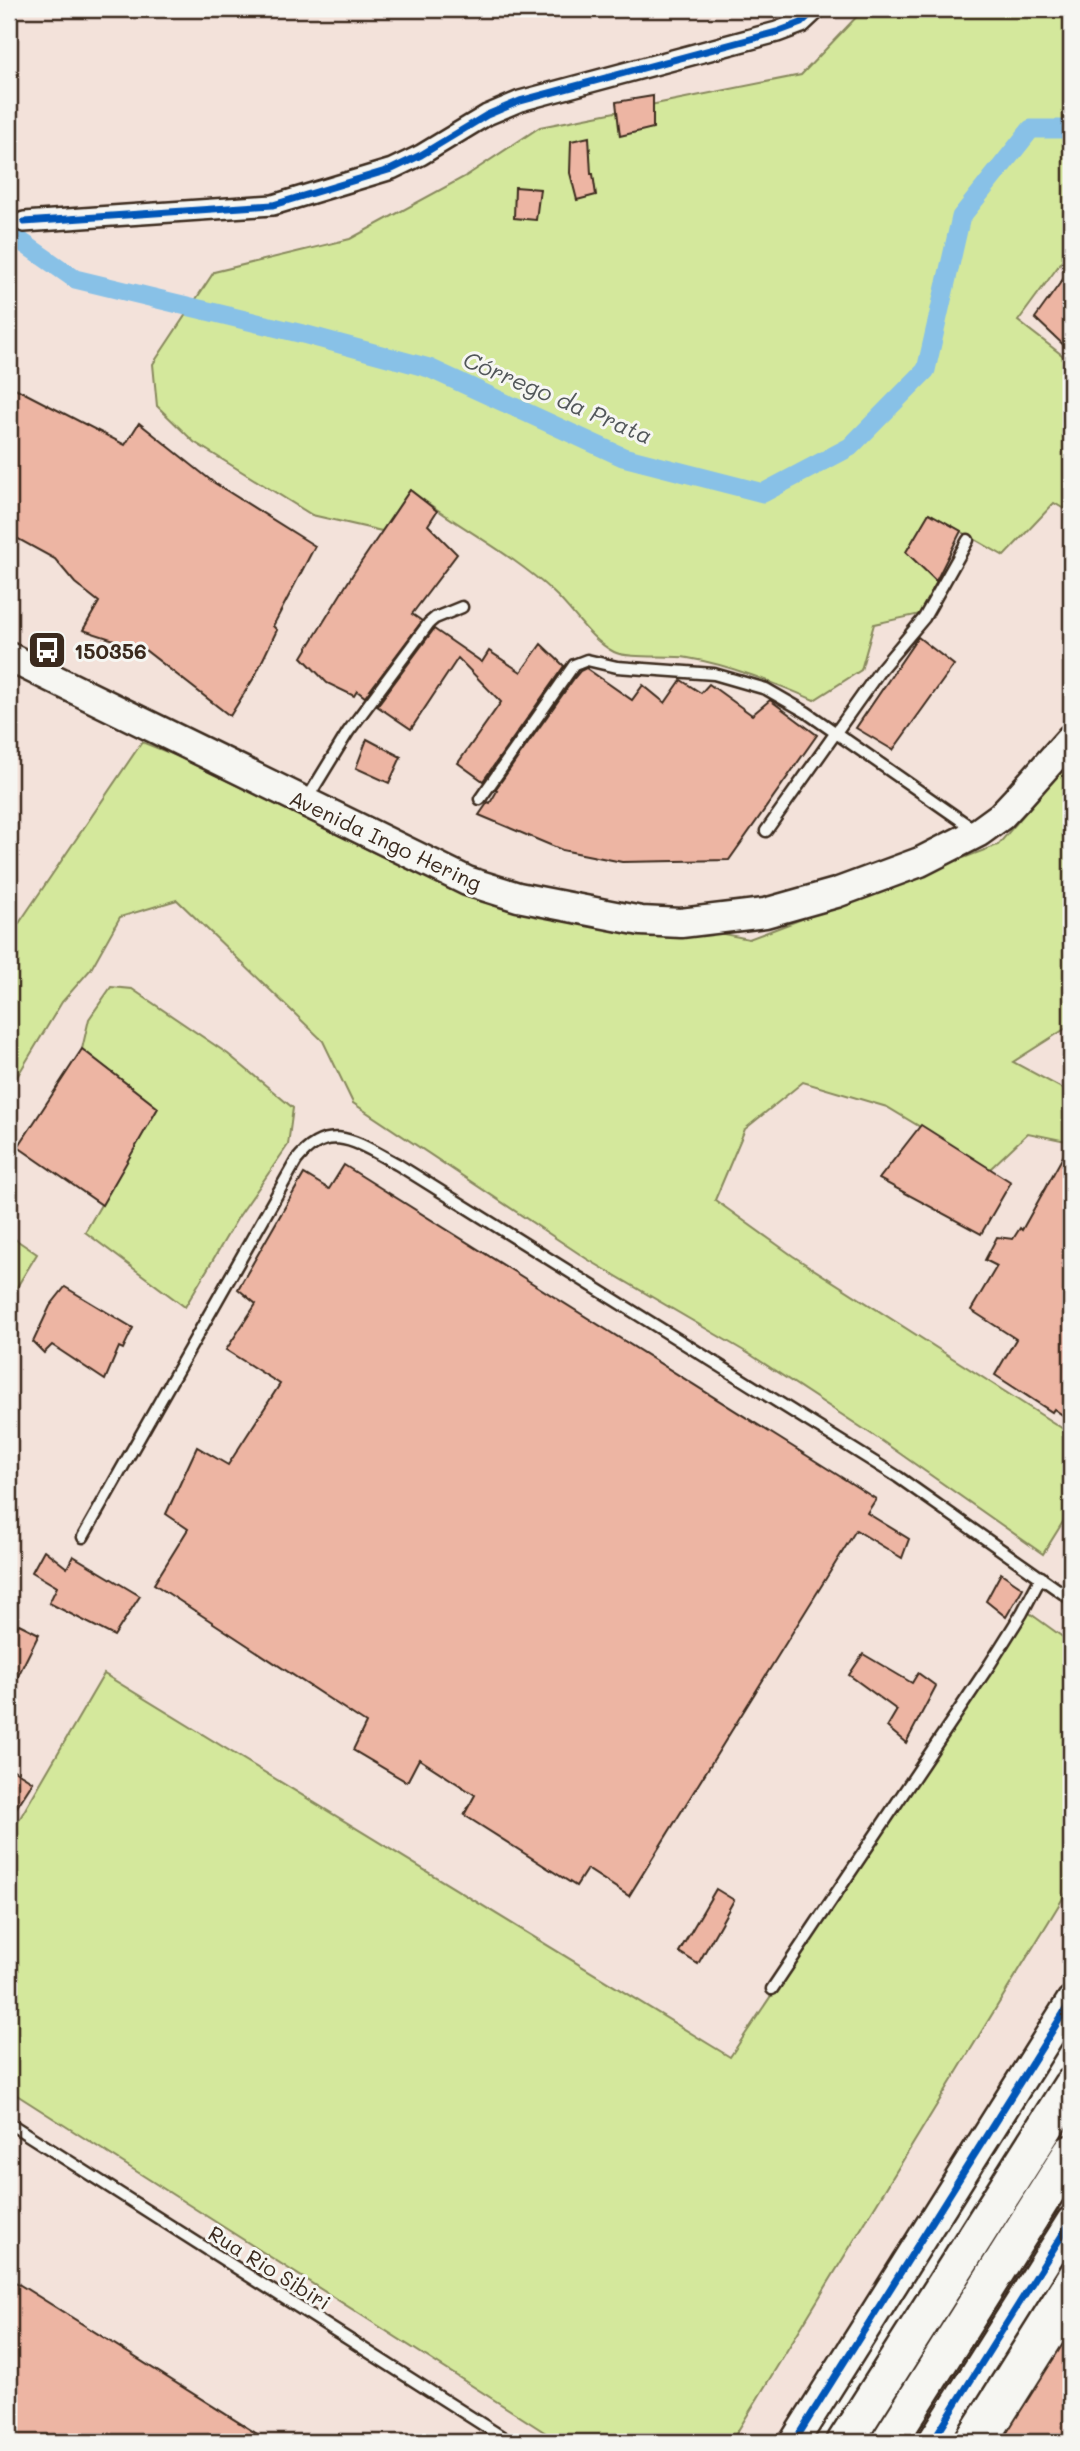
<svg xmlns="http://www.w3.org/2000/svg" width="1080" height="2451" font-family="Mali,sans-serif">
	<rect width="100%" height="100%" fill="#f6f6f2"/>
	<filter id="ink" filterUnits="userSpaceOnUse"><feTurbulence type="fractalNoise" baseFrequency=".0143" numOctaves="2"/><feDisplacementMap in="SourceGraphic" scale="14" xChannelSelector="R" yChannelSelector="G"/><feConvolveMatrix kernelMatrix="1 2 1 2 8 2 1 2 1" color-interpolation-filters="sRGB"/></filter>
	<g filter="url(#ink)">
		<path fill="#f3e2da" d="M9,9H1071V2008L801,2442H9Z"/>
		<g fill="#d4e89c" stroke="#88895d" stroke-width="2">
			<path d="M864,9H1071V249L1018,321L1062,355L1071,367V513L1054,503L1004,556L929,513L906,552L938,582L925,613L874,624L861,670L814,700C774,683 730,665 688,658C670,655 627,659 614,652C588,638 574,611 553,592C510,552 456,526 410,490L382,531L312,515L194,442L157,406L153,364L214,272L350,239L466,176L540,127L801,75Z"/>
			<path d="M142,742L177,756L416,873L749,939L998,845L1071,759V1025L1013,1062L1071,1093V1142L1028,1133L990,1169L887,1107L803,1082L745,1129L715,1200L793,1256L1071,1434V1509L1043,1554L882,1441L751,1355L587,1259L353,1103L323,1041L177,900L120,917L91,969L62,1002L9,1090V938Z"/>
			<path d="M111,987L132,989L228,1054L293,1108L288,1145L237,1219L185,1307L85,1232L158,1108L82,1049L89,1019Z"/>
			<path d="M9,1235L37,1254L9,1300Z"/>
			<path d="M1028,1612L1071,1643V1885L731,2442H560L9,2090V1837L104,1674L730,2057Z"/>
		</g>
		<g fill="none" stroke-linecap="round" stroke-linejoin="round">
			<path stroke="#88c1e7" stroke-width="19" d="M9,233L75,279L307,335L429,368L623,457L763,493L850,447L926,370L961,217L1031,129H1071"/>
		</g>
		<g fill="#edb5a3" stroke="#3b2a1e" stroke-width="2">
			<path d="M653,96V128L620,136L616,102Z"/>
			<path d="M589,137L591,174H593L596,195L577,200L570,173L571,141Z"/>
			<path d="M515,187L540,189L536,220L514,218Z"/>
			<path d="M1071,268V352L1035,318Z"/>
			<path d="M9,385L125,445L139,423L213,482L315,546L273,626L277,630L255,676L230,716L145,650L83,630L99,602L75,583L55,559L9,534Z"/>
			<path d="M410,490L437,511L428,525L457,554L412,614L422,621L365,697L357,691L354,696L327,683L302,657L353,574Z"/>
			<path d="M929,513L961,531L936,581L906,552Z"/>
			<path d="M434,629L482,662L489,651L521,672L541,644L564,666L483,781L458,763L501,702L458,658L411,729L377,706Z"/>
			<path d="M918,637L954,665L893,750L856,728Z"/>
			<path d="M586,668L632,700L643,685L665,703L681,680L701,693L709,684L752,715L770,700L817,735L729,860L622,862L562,850L479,815L488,802L490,803L497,791L495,790L575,677L580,671Z"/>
			<path d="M367,739L401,757L389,783L356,768Z"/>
			<path d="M82,1049L158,1108L102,1205L18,1147Z"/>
			<path d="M921,1125L1011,1182L981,1234L879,1179Z"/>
			<path d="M1071,1142V1421L1054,1409L1052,1412L995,1375L1016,1339L971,1310L997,1266L985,1260L997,1237L1013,1239L1020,1228L1022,1230Z"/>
			<path d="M344,1165L876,1499L867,1513L909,1539L902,1558L856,1530L629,1896L587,1869L576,1886L464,1815L475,1795L419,1759L407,1782L353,1750L366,1723L154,1584L188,1529L166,1514L197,1447L228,1465L280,1384L226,1350L256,1304L238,1289L304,1174L329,1189Z"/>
			<path d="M65,1287L133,1328L123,1349L119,1347L105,1380L52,1345L44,1353L33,1342L50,1306Z"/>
			<path d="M44,1550L67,1568L73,1556L140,1596L114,1636L49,1603L57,1587L32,1572Z"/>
			<path d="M1001,1573L1023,1588L1006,1617L986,1601Z"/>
			<path d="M19,1624L39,1634L9,1694V1640Z"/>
			<path d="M863,1654L912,1683L918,1673L936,1686L906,1743L887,1727L897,1710L849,1675Z"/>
			<path d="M9,1767L33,1782L9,1819Z"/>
			<path d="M716,1889L734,1900L698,1964L679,1952Z"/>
			<path d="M9,2278L270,2442H9Z"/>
			<path d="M1071,2331V2442H1001Z"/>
		</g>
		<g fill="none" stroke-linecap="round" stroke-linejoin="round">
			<g stroke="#3b2a1e" stroke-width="15">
				<g id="lane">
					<path d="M307,799L348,732L429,623L435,618L462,607"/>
					<path d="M480,799L574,665L587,660L617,667L714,674L766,689L806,712L975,830"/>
					<path d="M766,831L881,669L924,618L968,540"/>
					<path d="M83,1537L296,1161C329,1119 359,1144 397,1164L898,1477L1071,1599"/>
					<path d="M772,1989L990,1664L1022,1613L1041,1577"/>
					<path d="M9,2123L510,2442"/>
				</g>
			</g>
			<g stroke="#3b2a1e" stroke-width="24">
				<path id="street" d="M24,222L273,205L392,169L421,155L487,115L520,101L777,32L801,23L816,9"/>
			</g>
			<g stroke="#3b2a1e" stroke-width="33">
				<g id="secondary">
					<path d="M9,657L467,881L518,897L641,921L681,923L765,913L836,893L920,862L979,832L1001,816L1016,800L1071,738"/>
					<path d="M794,2442L1071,2001"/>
					<path d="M932,2442L1071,2221"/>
				</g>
			</g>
			<g stroke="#3b2a1e" stroke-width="40">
				<g id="highway">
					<path d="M845,2442L1071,2086"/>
					<path d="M889,2442L1071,2153"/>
				</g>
			</g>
			<use href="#lane" stroke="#f6f6f2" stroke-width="10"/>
			<use href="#street" stroke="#f6f6f2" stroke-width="19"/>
			<use href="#secondary" stroke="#f6f6f2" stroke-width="28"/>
			<use href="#highway" stroke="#f6f6f2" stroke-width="35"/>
			<g stroke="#f6f6f2" stroke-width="11">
				<g id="cycleway">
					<path d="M24,222L273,205L392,169L421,155L487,115L520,101L777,32L801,23L816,9"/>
					<path d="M794,2442L1071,2001"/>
					<path d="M932,2442L1071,2221"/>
				</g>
			</g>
			<use href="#cycleway" stroke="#0057b8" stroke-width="7"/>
		</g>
	</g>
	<defs>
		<g id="bus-square" transform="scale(2.0125)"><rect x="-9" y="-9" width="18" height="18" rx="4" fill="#3b2a1e" stroke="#f6f6f2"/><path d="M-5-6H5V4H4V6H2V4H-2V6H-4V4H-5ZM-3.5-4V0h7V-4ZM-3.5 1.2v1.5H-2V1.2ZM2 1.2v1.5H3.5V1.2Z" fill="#fff"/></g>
	</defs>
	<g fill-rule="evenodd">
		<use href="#bus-square" x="47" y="650"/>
	</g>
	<g text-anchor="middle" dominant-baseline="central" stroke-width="6" stroke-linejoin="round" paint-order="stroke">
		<g font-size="21" font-weight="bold" fill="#3b2a1e" stroke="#f6f6f2" text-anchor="start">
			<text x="74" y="650">150356</text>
		</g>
		<g font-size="21" fill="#3b2a1e" stroke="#f6f6f2">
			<text transform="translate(386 840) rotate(25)">Avenida Ingo Hering</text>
			<text transform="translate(270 2267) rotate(32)">Rua Rio Sibiri</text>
		</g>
		<g font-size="23" font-style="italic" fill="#52575a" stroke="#f6f6f2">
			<text transform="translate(558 397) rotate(23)">Córrego da Prata</text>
		</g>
	</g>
	<rect width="1080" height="2451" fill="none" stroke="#f6f6f2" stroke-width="35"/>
	<rect x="18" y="18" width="1045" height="2416" fill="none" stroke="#3b2a1e" stroke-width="2.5" filter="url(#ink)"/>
</svg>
